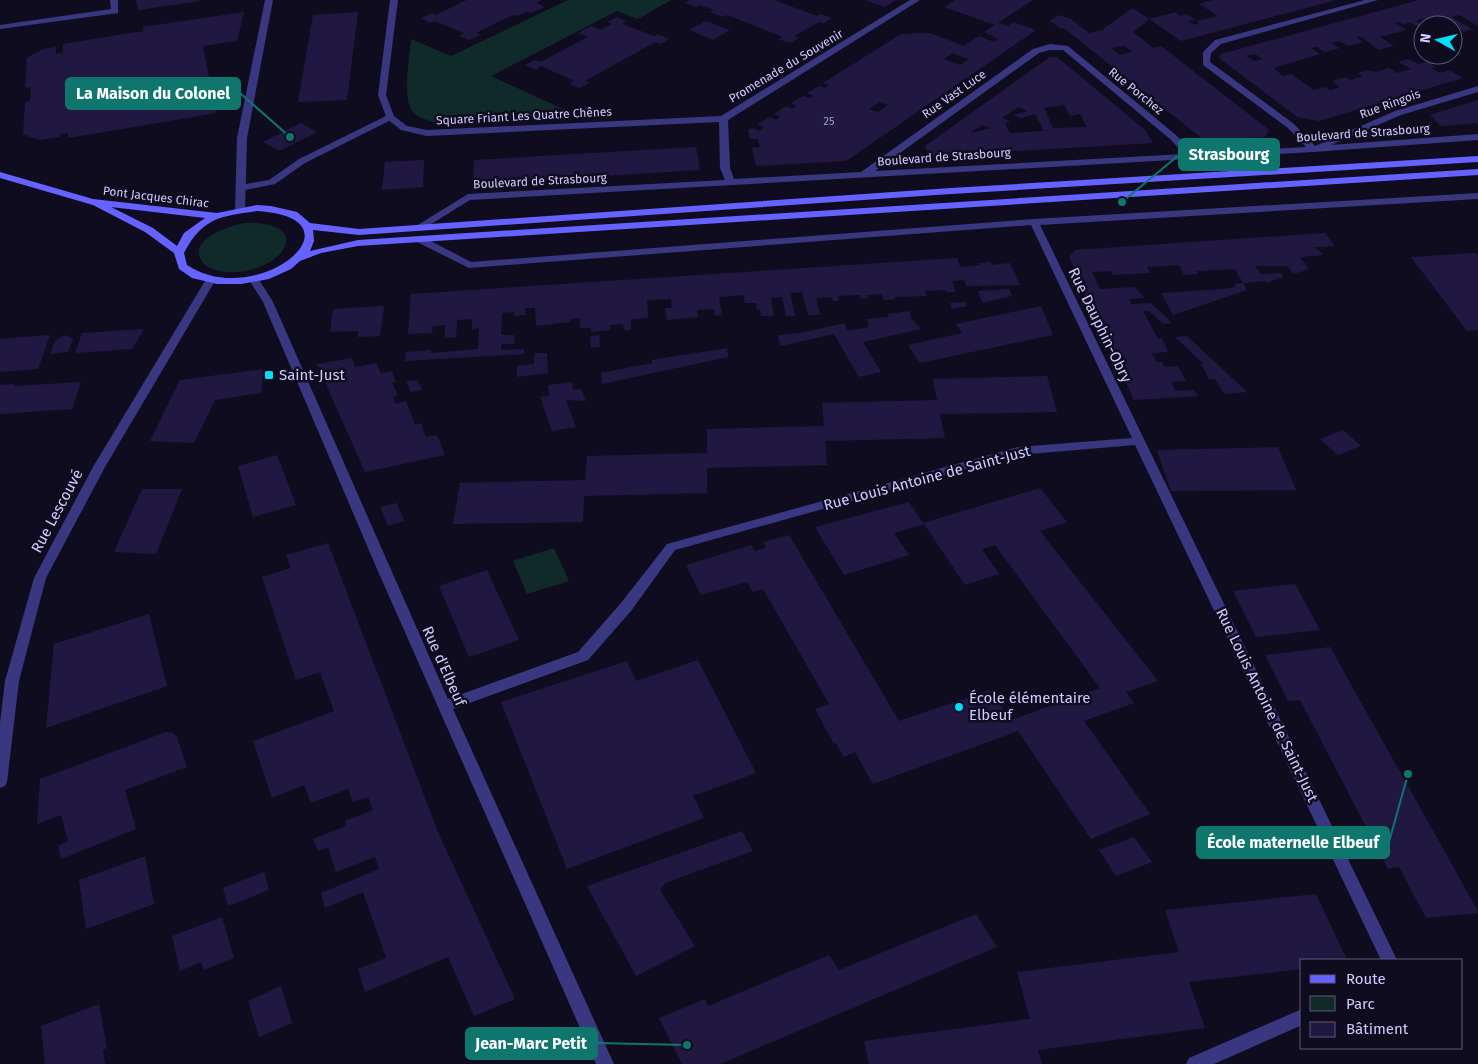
<svg xmlns="http://www.w3.org/2000/svg" width="1478" height="1064" font-family="'Fira Sans',sans-serif">
	<rect width="100%" height="100%" fill="#100c20"/>
	<g fill="#0f2a29">
		<path d="M568,0H671L638,19L617,11L491,76L576,115L436,123C429,120 418,118 414,113C401,101 410,56 411,39L451,56Z"/>
		<path d="M244,223C318,221 283,274 228,272C219,271 206,269 201,260C189,238 230,226 244,223Z"/>
		<path d="M554,548L569,581L527,594L513,561Z"/>
	</g>
	<g fill="#201841" fill-rule="evenodd">
		<path d="M136,0H201V1L138,10Z"/>
		<path d="M467,0H542L536,3L545,7L531,13L527,12L517,16L513,15L476,33L481,35L469,40L459,36L464,33L435,21L430,23L421,18L432,13L436,15Z"/>
		<path d="M690,0H774L817,16L821,14L832,18L824,23L819,22L794,36L799,38L790,43L778,39L783,37L727,15L723,17L710,12L714,10L700,5L696,7L685,3Z"/>
		<path d="M865,0H896L885,7Z"/>
		<path d="M955,0H1033L998,23L1008,26L1013,22L1036,30L852,157L845,161L756,166L752,148L760,147L758,139H750L748,130L752,128L759,131L764,127L757,125L769,117L776,120L780,117L774,114L786,106L792,109L797,106L791,103L803,96L809,98L814,96L807,93L819,86L825,88L830,85L823,83L901,34L930,33L964,46L979,36L994,42L998,39L984,32L995,25L944,7ZM953,53L960,56L969,59L960,65L944,59ZM880,102L888,105L878,112L869,109Z"/>
		<path d="M1212,0H1333V1L1181,41L1149,19L1176,12L1180,16L1187,14L1195,20L1188,21L1194,25L1199,23L1197,21L1218,16L1199,4Z"/>
		<path d="M1419,0H1478V26L1459,15L1451,17L1472,29L1464,32L1443,20L1434,22L1426,18L1415,21L1422,25L1418,26L1410,23L1403,24L1399,22L1395,23L1407,30L1380,37L1394,46L1379,50L1360,36L1356,37L1363,42L1348,46L1339,41L1331,43L1340,48L1325,52L1317,47L1311,48L1320,54L1273,68L1283,76L1291,74L1314,90L1326,87L1330,90L1340,87L1332,81L1345,77L1350,80L1363,76L1358,73L1367,70L1376,72L1389,68L1397,73L1411,69L1398,62L1409,59L1418,64L1427,62L1436,67L1431,68L1440,73L1449,70L1463,78L1319,121L1297,117L1219,58L1221,54ZM1255,54L1260,57L1263,59L1254,61L1246,56Z"/>
		<path d="M1133,8L1149,19L1133,32L1153,48L1161,46L1269,130L1265,137L1204,140L1064,28L1061,29L1050,21L1059,15L1071,19L1089,33L1104,30L1103,29ZM1121,46H1124L1132,52L1120,55L1111,48Z"/>
		<path d="M244,12L237,41L203,46L216,113L68,138V133L60,134V137L40,140L27,136V134L23,135L25,102L30,101L31,87L25,88L27,58L43,49L56,47V54L63,53V44L143,31V27Z"/>
		<path d="M358,12L347,100L298,102L313,15Z"/>
		<path d="M617,17L626,21L622,24L654,36L658,34L669,39L660,44L655,42L585,81L590,83L579,88L569,84L574,81L541,66L536,70L525,65L535,60L541,62L588,37L578,33L591,26L601,30L612,24L607,22Z"/>
		<path d="M706,21L730,30L713,40L689,30Z"/>
		<path d="M1050,57H1057L1145,130L1153,143L929,156L925,146ZM1064,105L1070,116L1080,114L1087,127L1053,128L1044,108ZM1018,107L1028,111L1013,115L1021,118L1035,114L1044,131L1010,133L1005,123L1011,122L1002,118ZM982,125L991,128L971,133L973,131Z"/>
		<path d="M1478,100V123L1441,126L1430,115Z"/>
		<path d="M301,123L317,132L279,151L263,142Z"/>
		<path d="M696,147L700,170L473,184L474,160Z"/>
		<path d="M424,160L423,187L382,190L385,162Z"/>
		<path d="M1325,233L1335,246L1314,247L1324,255L1300,257L1309,269L1294,274L1287,266H1255L1261,274L1281,273L1283,277L1266,283L1265,281L1243,283L1235,269L1197,271L1198,274L1184,275L1179,265L1147,267L1150,273L1113,275L1111,271L1092,272L1100,289L1134,287L1145,298L1129,299L1131,304L1151,303L1172,323L1163,324L1149,311H1143L1158,339L1162,338L1168,352L1151,353L1157,362H1162L1165,367L1178,366L1186,381L1171,382L1176,391L1194,390L1198,396L1134,400L1069,257L1075,250Z"/>
		<path d="M1476,253L1478,256V330L1467,331L1411,257Z"/>
		<path d="M957,258L960,267L980,265L978,263L991,262V265L1010,263L1020,285L966,286L964,280L952,281L956,292H946L945,290L925,291L927,296L894,297L895,299L884,300L882,294L867,295L868,298L861,299L860,295L838,296L839,301H833L832,297L816,298L820,315H808L802,292L790,293L795,316H786L782,297L771,298L774,316H761L760,309H757L756,303H745L743,295L719,297L722,315L715,316L714,309L697,310L698,317L667,320L665,308H672L671,299L647,300L648,318L631,319V330H624L623,324L610,325V330L591,332V328H580V318L570,319V322L536,326L535,308H525V315L514,316V312L502,313L501,335H514L515,344H501V350L524,349V354L405,361L406,352L431,350V353L478,349L479,328L472,329V319L457,320L456,337L445,338V325L433,326L432,333L408,334L411,294Z"/>
		<path d="M1243,283L1247,290L1173,315L1161,293L1224,289L1236,287L1234,284Z"/>
		<path d="M1010,289L1012,296L982,303L978,291Z"/>
		<path d="M965,302L967,306L952,309L950,303Z"/>
		<path d="M384,306L380,336L358,337V331L330,332L333,309Z"/>
		<path d="M1041,306L1053,335L920,363L908,345L962,333L956,324Z"/>
		<path d="M909,311L911,318L921,329L863,342L881,372L859,377L834,334L780,346L778,335L800,333L845,323L847,331L869,327L867,319L889,317L888,314Z"/>
		<path d="M144,329L132,349L75,353L82,333Z"/>
		<path d="M50,335L38,369L0,372V339Z"/>
		<path d="M64,335L73,338L68,352L50,354L55,341Z"/>
		<path d="M599,335L600,347L591,348L590,336Z"/>
		<path d="M1187,336L1247,392L1224,394L1215,379H1209L1201,364H1204L1175,337Z"/>
		<path d="M727,348L728,357L602,384L601,373L652,363V360Z"/>
		<path d="M535,353H547L548,373L517,377V366L534,364Z"/>
		<path d="M352,358L355,367L376,363L381,373L392,371L396,382L392,383L398,395L393,397L396,404L406,401L415,425L421,423L426,437L437,435L445,455L365,472L317,364Z"/>
		<path d="M263,369L261,393L215,400L194,443L150,441L180,380Z"/>
		<path d="M1047,376L1057,412L940,414L945,438L825,441L827,465L707,468V493L584,496L583,522L453,524L460,483L585,480L587,456L707,453V429L824,426L822,403L937,400L933,379Z"/>
		<path d="M417,380L422,390L411,392L406,381Z"/>
		<path d="M81,382L72,409L0,414V385L15,384L14,386Z"/>
		<path d="M572,382L573,390L581,389L586,401L566,400L576,427L552,431L540,397L549,396L548,385Z"/>
		<path d="M1343,430L1361,446L1338,455L1320,439Z"/>
		<path d="M1278,447L1296,490L1171,491L1157,450Z"/>
		<path d="M277,455L296,505L253,517L238,466Z"/>
		<path d="M1040,488L1067,522L1040,531L1158,681L1126,692L1134,703L1084,721L1150,814L1091,839L1018,731L873,784L855,752L844,757L836,743L834,744L815,709L829,704L763,589L753,592L747,582L701,595L686,565L751,545L755,551L766,548L763,542L789,535L899,721L990,690L1011,720L1100,688L995,545L982,549L999,574L965,585L924,524L894,533L909,555L844,575L815,527L909,502L923,523Z"/>
		<path d="M142,489H182L156,554L114,552Z"/>
		<path d="M397,503L404,521L388,526L380,507Z"/>
		<path d="M328,543L438,832L515,999L474,1016L448,957L365,992L358,969L386,958L363,892L325,908L321,893L379,869L375,857L336,872L328,847L318,851L313,839L346,826L345,821L373,810L368,797L353,802L348,789L311,803L304,785L272,798L253,741L334,711L320,672L296,680L262,577L291,568L286,555Z"/>
		<path d="M487,570L519,640L469,657L439,586Z"/>
		<path d="M1295,584L1320,630L1256,637L1233,591Z"/>
		<path d="M149,614L167,686L46,728L54,644Z"/>
		<path d="M1330,647L1478,911V913L1426,918L1399,867L1388,869L1300,700L1288,701L1265,655Z"/>
		<path d="M698,660L756,773L693,796L704,818L567,869L501,702L627,661L636,681Z"/>
		<path d="M166,732L173,733L177,737L187,767L125,790L136,829L61,859L58,846L68,841L61,815L37,824L40,779Z"/>
		<path d="M742,831L753,851L665,883L660,890L695,946L636,976L587,886Z"/>
		<path d="M1134,837L1152,862L1116,876L1099,850Z"/>
		<path d="M145,856L154,904L86,929L79,880Z"/>
		<path d="M264,872L269,890L228,906L223,888Z"/>
		<path d="M1316,894L1347,960H1302V969L1189,982L1205,1028L1038,1050L1042,1064H869L864,1041L1030,1019L1017,972L1179,952L1165,910Z"/>
		<path d="M976,914L997,947L720,1064H682L659,1018L705,999L708,1006L829,955L839,970Z"/>
		<path d="M222,917L234,958L204,970L201,962L180,971L172,936Z"/>
		<path d="M281,986L292,1023L259,1037L248,1001Z"/>
		<path d="M99,1004L107,1048L103,1050L105,1064H45L41,1026Z"/>
	</g>
	<g fill="none" stroke-linecap="round" stroke-linejoin="round">
		<g fill="#393780" fill-rule="evenodd">
			<path d="M110,0H118V13L0,29V25L111,9Z"/>
			<path d="M390,114L394,117L393,119L305,163L275,184L240,191L235,188L240,185L269,180L299,159Z"/>
		</g>
		<g fill="#393780" fill-rule="evenodd">
			<path d="M265,0H273L247,138L245,210L240,213L235,210L237,138Z"/>
			<path d="M390,0H398L386,95L394,116L407,126L427,130L721,116L910,0H920L728,120L730,168L734,179L861,172L1033,49L1050,44L1068,46L1176,135L1194,153L1306,147L1288,128L1203,65V52L1215,40L1365,0H1378L1221,44L1211,53L1210,62L1294,124L1315,146L1395,111L1478,86V92L1401,115L1331,145L1478,134V140L1313,152L470,200L420,231L415,228L416,226L468,194L725,180L720,168L719,122L427,136L401,130L387,119L378,95ZM1050,50H1063L1170,139L1184,154L875,171L1039,53Z"/>
			<path d="M1478,193V199L1040,225L1397,960H1381L1135,445L1018,455L675,550L631,611L588,660L453,709L614,1064H596L377,569L263,302L249,280L250,278H258L273,302L448,699L578,652L621,603L667,544L1018,447L1132,438L1031,225L469,268L415,241V237H423L471,262L1034,219Z"/>
			<path d="M210,278L215,281L105,467L46,578L19,681L7,782L5,786L0,788V723L5,681L34,578L93,467L205,281Z"/>
			<path d="M1302,1009V1025L1214,1064H1186L1189,1058Z"/>
		</g>
		<path fill="#6562ff" fill-rule="evenodd" d="M1478,156V162L951,194L359,235L313,230L314,241L310,251L358,240L1478,169V175L358,246L321,253L300,261L291,269L269,279L241,284H217L192,278L179,269L174,253L145,232L93,205L0,178V172L93,199L217,213L257,205L271,206L297,212L310,223L359,229L951,188ZM111,207L205,218L184,233L177,246L153,228ZM257,211C369,218 258,312 187,265L184,253C202,218 220,216 257,211Z"/>
	</g>
	<g fill="#00dff6" stroke="#100c20" stroke-width="2">
		<rect x="264" y="370" width="10" height="10" rx="2.5"/>
		<circle cx="959" cy="707" r="5"/>
	</g>
	<g text-anchor="middle" dominant-baseline="central" stroke-width="5" stroke-linejoin="round" paint-order="stroke">
		<g font-size="11" fill="#a59ed0">
			<text x="829" y="121">25</text>
		</g>
		<g font-size="12" fill="#d1cbff" stroke="#100c20">
			<text transform="translate(786 66) rotate(-31)">Promenade du Souvenir</text>
			<text transform="translate(1136 91) rotate(39)">Rue Porchez</text>
			<text transform="translate(954 94) rotate(-35)">Rue Vast Luce</text>
			<text transform="translate(1390 104) rotate(-20)">Rue Ringois</text>
			<text transform="translate(524 116) rotate(-3)">Square Friant Les Quatre Chênes</text>
			<text transform="translate(1363 133) rotate(-4)">Boulevard de Strasbourg</text>
			<text transform="translate(944 157) rotate(-4)">Boulevard de Strasbourg</text>
			<text transform="translate(540 181) rotate(-3)">Boulevard de Strasbourg</text>
			<text transform="translate(156 197) rotate(7)">Pont Jacques Chirac</text>
		</g>
		<g font-size="15" fill="#d1cbff" stroke="#100c20">
			<text transform="translate(1100 325) rotate(64)">Rue Dauphin-Obry</text>
			<text transform="translate(927 478) rotate(-15)">Rue Louis Antoine de Saint-Just</text>
			<text transform="translate(57 511) rotate(-62)">Rue Lescouvé</text>
			<text transform="translate(444 666) rotate(66)">Rue d'Elbeuf</text>
			<text transform="translate(1267 705) rotate(64)">Rue Louis Antoine de Saint-Just</text>
		</g>
		<g font-size="15" fill="#d1cbff" stroke="#100c20" text-anchor="start">
			<text x="279" y="375">Saint-Just</text>
			<text x="969" y="698">École élémentaire<tspan x="969" dy="17">Elbeuf</tspan></text>
		</g>
	</g>
	<path fill="none" stroke="#0f766e" stroke-width="2" d="M290 137L240 93M1122 202L1179 155M1408 774L1389 842M687 1045L597 1043"/>
	<g fill="#0f766e" stroke="#100c20" stroke-width="2">
		<circle cx="290" cy="137" r="5"/>
		<circle cx="1122" cy="202" r="5"/>
		<circle cx="1408" cy="774" r="5"/>
		<circle cx="687" cy="1045" r="5"/>
	</g>
	<g fill="#0f766e" stroke="#0f766e" stroke-width="2">
		<rect x="66" y="78" width="174" height="31" rx="5"/>
		<rect x="1179" y="139" width="100" height="31" rx="5"/>
		<rect x="1197" y="827" width="192" height="31" rx="5"/>
		<rect x="466" y="1028" width="131" height="31" rx="5"/>
	</g>
	<g font-size="16" text-anchor="middle" font-weight="bold" fill="#fff">
		<text x="153" y="99">La Maison du Colonel</text>
		<text x="1229" y="160">Strasbourg</text>
		<text x="1293" y="848">École maternelle Elbeuf</text>
		<text x="531" y="1049">Jean-Marc Petit</text>
	</g>
	<rect x="1300" y="959" width="162" height="90" fill="#100c20" stroke="#5d5879"/>
	<rect x="1310" y="975" width="25" height="8" fill="#6562ff" stroke="#5d5879"/>
	<text x="1346" y="984" font-size="15" fill="#d1cbff">Route</text>
	<rect x="1310" y="996" width="25" height="15" fill="#0f2a29" stroke="#5d5879"/>
	<text x="1346" y="1009" font-size="15" fill="#d1cbff">Parc</text>
	<rect x="1310" y="1022" width="25" height="15" fill="#201841" stroke="#5d5879"/>
	<text x="1346" y="1034" font-size="15" fill="#d1cbff">Bâtiment</text>
	<g transform="translate(1438 40) rotate(278)"><circle r="24" fill="#100c20" stroke="#5d5879"/>
	<path d="M0-4L9 19L0 12L-9 19Z" fill="#00dff6"/>
	<text y="-8" font-size="14" font-weight="bold" text-anchor="middle" fill="#d1cbff">N</text>
	</g>
</svg>
